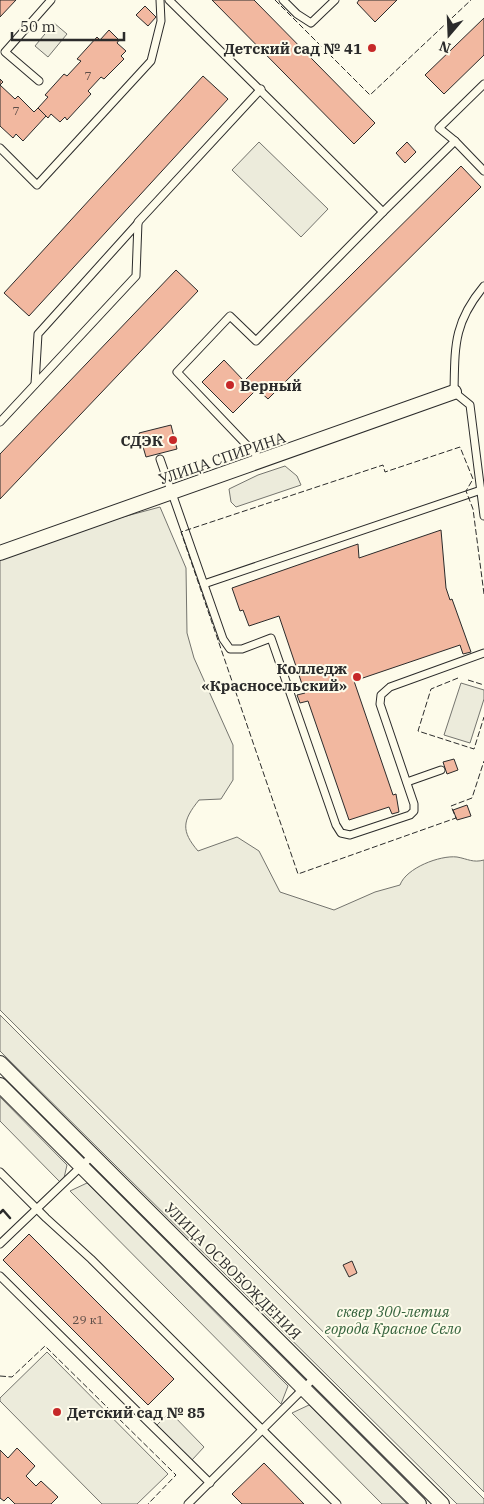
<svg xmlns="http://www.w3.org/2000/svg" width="484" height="1504" font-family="'IBM Plex Serif',serif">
	<rect width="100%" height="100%" fill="#fdfbea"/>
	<g fill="#ecebdb" stroke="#74746e">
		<path d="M54,23L67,34L48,57L35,46Z"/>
		<path d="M259,142L328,209L301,237L232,170Z"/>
		<path d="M285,466L297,476L301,485L236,507L231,502L229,489L258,475Z"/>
		<path d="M160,507L186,568L187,633L194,658L233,745V780L221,799L199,800C182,821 181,831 198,851L237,837L259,851L280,892L334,910L375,892L400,885C406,868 440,855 457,857C468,859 473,863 484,860V1492L0,1010V560L119,518Z"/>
		<path d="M461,683L484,690V699L470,743L444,735Z"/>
		<path d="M0,1015L484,1499V1504H457L0,1051Z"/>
		<path d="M0,1097L67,1165L64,1178L60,1182L0,1121Z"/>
		<path d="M87,1183L288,1386L281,1404L70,1191Z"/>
		<path d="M47,1352L168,1474L137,1504H102L0,1401V1398Z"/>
		<path d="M309,1405L407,1504H382L292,1413Z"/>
		<path d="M170,1412L204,1447L192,1460L157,1425Z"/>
	</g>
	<g fill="#f2b8a0" stroke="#2b2b2b">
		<path d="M0,0H16L0,17Z"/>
		<path d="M212,0H254L375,123L354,144Z"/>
		<path d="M359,0H397L375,22L357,3Z"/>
		<path d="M145,6L156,17L148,26L136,15Z"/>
		<path d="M484,18V55L444,94L425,75Z"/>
		<path d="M109,30L119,40L117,43L126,51L121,56L124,59L104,79L101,77L88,91L91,94L67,120L65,117L60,122L51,114L48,118L38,108L48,97L45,95L64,74L67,76L81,61L77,59L97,37L100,40Z"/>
		<path d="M203,76L228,99L29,316L4,293Z"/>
		<path d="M0,79L3,82L0,85L15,99L18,96L34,112L38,108L46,116L23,141L16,134L13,138L0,126Z"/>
		<path d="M407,142L416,152L405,163L396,153Z"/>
		<path d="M461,166L481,187L268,399L257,389L233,413L202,382L224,360L244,381Z"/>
		<path d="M176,270L198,291L0,499V454Z"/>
		<path d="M171,425L177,449L146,457L139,433Z"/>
		<path d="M441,530L446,588L450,600L452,599L471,652L463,654L460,645L354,681L393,795L396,794L399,812L392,814L389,807L349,820L308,701L300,703L297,695L305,693L279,616L249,626L243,610L240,611L232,588L358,544L359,558Z"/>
		<path d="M454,759L458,770L447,774L443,762Z"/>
		<path d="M467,805L471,816L457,820L453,810Z"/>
		<path d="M29,1234L174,1379L148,1405L3,1260Z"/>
		<path d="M352,1261L357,1273L349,1277L343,1265Z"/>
		<path d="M17,1448L35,1466L26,1476L36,1486L41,1481L58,1497L51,1504H15L8,1497L4,1501L0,1498V1450L8,1458Z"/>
		<path d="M264,1463L304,1504H242L232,1494Z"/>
	</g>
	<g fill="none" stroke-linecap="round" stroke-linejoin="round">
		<g stroke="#2b2b2b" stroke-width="9">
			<g id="lane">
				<path d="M169,0L383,212L455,141L439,128L484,84"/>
				<path d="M283,0L297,14L311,23L335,0"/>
				<path d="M39,81L5,52L51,0"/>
				<path d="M455,141L484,171"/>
				<path d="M0,148L37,185L151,61L161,21L160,0"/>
				<path d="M484,286C453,323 455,347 454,392L470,405L484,516"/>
				<path d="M35,384L38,334L138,223"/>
				<path d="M0,422L136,276L138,222L261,89"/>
				<path d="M160,459L223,639L230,649H242L271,638L336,825L341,833L350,835L410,815L414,811V804L380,704L381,695L390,687L484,653"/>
				<path d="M262,461L177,372L230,316L256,341L383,212"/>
				<path d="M204,584L481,490"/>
				<path d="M407,782L441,770"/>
				<path d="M0,1172L46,1218L91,1259L337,1504"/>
				<path d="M0,1244L93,1155"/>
				<path d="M0,1276L210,1483"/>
				<path d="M188,1504L315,1377"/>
			</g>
		</g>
		<g stroke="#2b2b2b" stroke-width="16">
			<g id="street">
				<path d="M0,553L454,392"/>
				<path d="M0,1063L442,1504"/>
				<path d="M0,1085L419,1504"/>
			</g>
		</g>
		<use href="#lane" stroke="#fdfbea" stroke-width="7"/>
		<use href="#street" stroke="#fdfbea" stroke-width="14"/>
		<g stroke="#2b2b2b" stroke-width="1" stroke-dasharray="6 2.5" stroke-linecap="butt">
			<path d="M275,0L370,95L471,0"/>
			<path d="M484,594L473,509L466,491L473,479L460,447L385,472L383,465L181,532L298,874L456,818L451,806L472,798L484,761"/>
			<path d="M458,678L431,689L418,731L474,749L484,717"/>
			<path d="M468,680L484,685"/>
			<path d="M0,1376L12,1377L45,1346L176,1475L148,1504"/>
		</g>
		<path stroke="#2b2b2b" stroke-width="2.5" d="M0,1213L3,1210L10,1218"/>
	</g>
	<g fill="#c62828" stroke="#fdfbea" stroke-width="2">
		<circle cx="372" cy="48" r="5"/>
		<circle cx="230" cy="385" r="5"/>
		<circle cx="173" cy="440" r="5"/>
		<circle cx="357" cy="677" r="5"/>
		<circle cx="57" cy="1412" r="5"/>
	</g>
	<g text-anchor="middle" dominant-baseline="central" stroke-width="4" stroke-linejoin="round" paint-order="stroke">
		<g font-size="12" fill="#5d4e48">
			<text x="88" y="75">7</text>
			<text x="16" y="110">7</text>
			<text x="88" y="1319">29 к1</text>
		</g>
		<g font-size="15" font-weight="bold" fill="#2b2b2b" stroke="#fdfbea" text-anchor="end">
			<text x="362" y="48">Детский сад № 41</text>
			<text x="240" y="385" text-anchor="start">Верный</text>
			<text x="163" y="440">СДЭК</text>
			<text x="347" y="668">Колледж<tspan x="347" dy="17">«Красносельский»</tspan></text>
			<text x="67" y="1412" text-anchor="start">Детский сад № 85</text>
		</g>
		<g font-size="15" fill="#2b2b2b" stroke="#fdfbea">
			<text transform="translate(222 458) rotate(-19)">УЛИЦА СПИРИНА</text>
			<text transform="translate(233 1271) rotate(45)">УЛИЦА ОСВОБОЖДЕНИЯ</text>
		</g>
		<g font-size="15" font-style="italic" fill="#34623c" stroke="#fdfbea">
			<text x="393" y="1311">сквер 300-летия<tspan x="393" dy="17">города Красное Село</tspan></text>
		</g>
	</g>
	<g transform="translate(449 35) rotate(199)" stroke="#fdfbea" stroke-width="4" paint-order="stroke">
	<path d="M0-4L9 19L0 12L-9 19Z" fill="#2b2b2b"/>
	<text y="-8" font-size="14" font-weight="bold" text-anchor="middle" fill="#2b2b2b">N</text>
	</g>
	<path d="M12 32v8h112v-8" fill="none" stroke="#2b2b2b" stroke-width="2.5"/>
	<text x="20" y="32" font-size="15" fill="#2b2b2b" stroke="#fdfbea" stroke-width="4" paint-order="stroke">50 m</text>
</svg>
